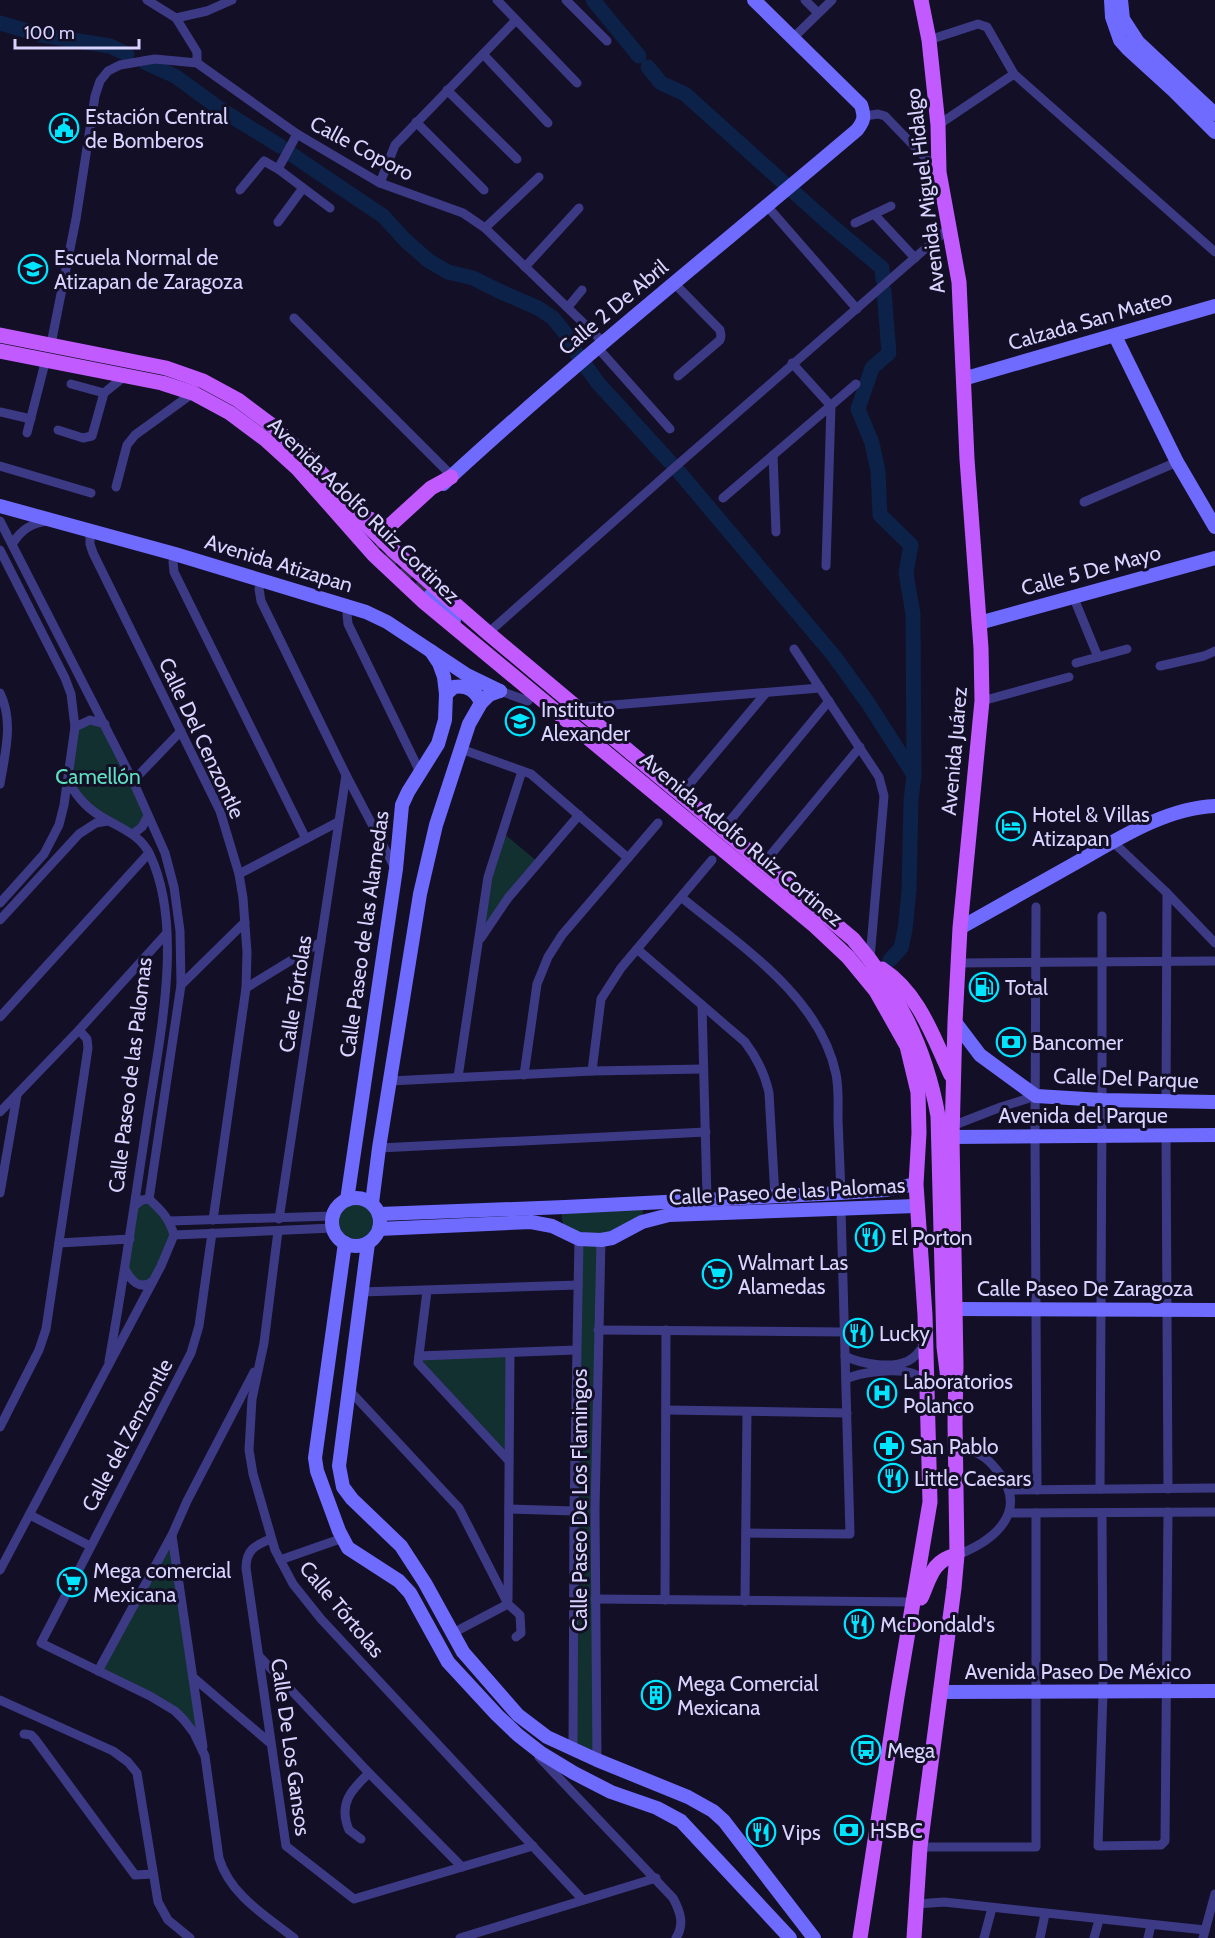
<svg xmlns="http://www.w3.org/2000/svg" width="1215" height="1938" font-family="Cabin,sans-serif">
	<rect width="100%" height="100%" fill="#130f26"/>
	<g fill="#12302f">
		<path d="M98,720L148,816L133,834L94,812L68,780L75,727Z"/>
		<path d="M502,832L538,862L479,940Z"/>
		<circle cx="356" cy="1222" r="24"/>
		<path d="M149,1199L174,1235L153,1281L142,1286L125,1269L135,1205Z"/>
		<path d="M643,1208L642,1222L601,1240L597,1760L573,1749L579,1240C570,1232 560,1226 562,1214Z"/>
		<path d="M510,1354L509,1461L418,1363L419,1356Z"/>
		<path d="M172,1535L205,1756L184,1720L98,1671Z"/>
	</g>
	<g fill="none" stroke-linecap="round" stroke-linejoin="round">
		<g stroke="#0c2248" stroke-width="15">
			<path d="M593,0L639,56"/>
			<path d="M0,23L41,35L110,46L127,54"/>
			<path d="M146,63L175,76L223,111L280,146"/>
			<path d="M648,67L661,83L685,94L825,220L882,268L883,280"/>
			<path d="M291,154L383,216L406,241L429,261L448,272L473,278L499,291L538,308L553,318L565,333L579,357"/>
			<path d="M884,291L889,353L872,368L858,409L872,443L878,471L880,515L911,545L906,573L913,614L914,775"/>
			<path d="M585,365L598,383L670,462"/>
			<path d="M679,472L834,656L868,703L914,775L911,800L909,891L905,930L901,948L890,960"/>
		</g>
		<path stroke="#312d47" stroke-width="14" stroke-dasharray="14 7" stroke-linecap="butt" d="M388,536L383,543V552L430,596"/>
		<g stroke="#3d3a85" stroke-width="9">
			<path d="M147,0L176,18L197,52V63"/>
			<path d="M497,0L577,83"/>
			<path d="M566,0L607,41"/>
			<path d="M805,0L818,13"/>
			<path d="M176,18L207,11L232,0"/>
			<path d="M793,38L832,0"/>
			<path d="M929,40L978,24L987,27L1014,74L1215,252"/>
			<path d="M483,54L548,123"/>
			<path d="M447,90L517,159"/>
			<path d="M865,116L878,114L885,116L939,172"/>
			<path d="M416,122L484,190"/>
			<path d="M938,125L1014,74"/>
			<path d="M278,169L297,134"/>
			<path d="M380,183L395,145L516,20"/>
			<path d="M240,190L264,161L278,169L330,208"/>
			<path d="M767,206L857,309"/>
			<path d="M874,214L915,258"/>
			<path d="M278,222L303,188"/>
			<path d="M855,223L891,206"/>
			<path d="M485,228L539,177"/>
			<path d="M525,267L579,208"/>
			<path d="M674,283L720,330L721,336L720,340L678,376"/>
			<path d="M568,307L582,290"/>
			<path d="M294,318L452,476"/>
			<path d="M51,344L76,219L95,96L100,81L108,71L120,65L155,59L197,63L297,134L380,183L463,213L485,228L603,342"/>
			<path d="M597,347L670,429"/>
			<path d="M792,363L831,406"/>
			<path d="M71,384L104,393"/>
			<path d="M0,412L31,419"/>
			<path d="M58,430L83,438L92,436L104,393L125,376"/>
			<path d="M27,433L46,359"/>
			<path d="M773,455L776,532"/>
			<path d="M0,466L91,493"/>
			<path d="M116,487L127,445L135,435L193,393"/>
			<path d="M723,498L856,384"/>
			<path d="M1084,502L1177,462"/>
			<path d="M0,521L133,781L165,853L174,887L180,931L181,985L149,1199"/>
			<path d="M90,531V544L93,553L220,811L239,874L243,898L247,952L246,988L213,1220"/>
			<path d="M13,543C21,530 31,523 47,521"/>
			<path d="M0,550L65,678L71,694L75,727L64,805L59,825L44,854L0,903"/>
			<path d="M175,554L173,562L174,572L306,839"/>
			<path d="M826,566L831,406"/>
			<path d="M262,579L259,589L261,601L346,775L395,868"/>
			<path d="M1073,596L1098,657"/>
			<path d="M350,607L347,614L348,624L420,772"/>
			<path d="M488,633L675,467L949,228"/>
			<path d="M794,649L879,777L884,796L870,958"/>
			<path d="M1076,663L1127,649"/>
			<path d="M1160,666L1204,656L1215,651"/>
			<path d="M500,691L528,701"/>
			<path d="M0,693C14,721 5,754 0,784"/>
			<path d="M982,701L1069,677"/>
			<path d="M577,708L820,688"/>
			<path d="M75,727L90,720L105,724"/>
			<path d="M461,749L531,774L628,858"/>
			<path d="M68,780C77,799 91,812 109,821C125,830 142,837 150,855C186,931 157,1048 146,1128C134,1206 123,1284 109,1361"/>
			<path d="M133,781L181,731"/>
			<path d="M681,794L765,694"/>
			<path d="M723,829L829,701"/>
			<path d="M133,834L142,827L148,816"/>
			<path d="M1113,842L1167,893L1215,943"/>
			<path d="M764,863L860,747"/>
			<path d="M239,874L338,822"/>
			<path d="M681,897C738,944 820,996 836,1074C839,1088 838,1105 838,1120C839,1144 840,1169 841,1193"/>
			<path d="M1036,907L1035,1135L1037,1490"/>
			<path d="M1102,916V1100"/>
			<path d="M0,920L79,834L96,823L108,821"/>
			<path d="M481,938L508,898L579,815"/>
			<path d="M637,949L745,1042C757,1058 765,1073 769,1093L775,1197"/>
			<path d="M958,963L1215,961"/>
			<path d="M181,985L245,922"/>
			<path d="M246,988L321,942"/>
			<path d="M702,1005L707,1199"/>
			<path d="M0,1017L149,853"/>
			<path d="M592,1071L601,999L621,968L712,860"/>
			<path d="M524,1075L537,984L548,957L562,935L658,823"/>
			<path d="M458,1077L488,877L522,771"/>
			<path d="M390,1081L592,1071L703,1069"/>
			<path d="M1166,1102L1167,893"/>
			<path d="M0,1112L79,1030L166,934"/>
			<path d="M952,1126L1001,1107L1036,1096"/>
			<path d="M1166,1135L1168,1489"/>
			<path d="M379,1148L706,1132"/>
			<path d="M0,1193L17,1095"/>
			<path d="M135,1205L142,1200L149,1199C162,1211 169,1218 174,1235"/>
			<path d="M279,1219L346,775"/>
			<path d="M170,1221L332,1216"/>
			<path d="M278,1231L264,1343L252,1399L249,1450L253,1474L275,1550L293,1584L321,1619L583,1900"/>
			<path d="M212,1233L199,1326L191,1353L41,1643L150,1696L175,1711L184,1720L194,1733L205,1756L219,1858C230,1895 265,1915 294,1938"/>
			<path d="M174,1235L333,1228"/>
			<path d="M59,1243L130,1239"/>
			<path d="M125,1269C131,1281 140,1291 153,1281"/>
			<path d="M427,1291L418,1363L509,1461"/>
			<path d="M361,1292L578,1285"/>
			<path d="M598,1330L844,1332"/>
			<path d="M419,1356L576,1350"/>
			<path d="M845,1356C861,1364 891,1369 908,1361C916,1357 921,1350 925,1343"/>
			<path d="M846,1379C861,1372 895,1368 912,1373C919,1375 923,1379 928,1384"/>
			<path d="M350,1391L459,1508L508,1604L520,1615L521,1633L516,1637"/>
			<path d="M666,1410L847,1413"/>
			<path d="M0,1427L39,1350L46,1329L88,1048L87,1039L79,1030"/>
			<path d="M956,1449C973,1448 986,1456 996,1469C1031,1510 996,1540 957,1555"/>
			<path d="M1100,1489L1102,1112"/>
			<path d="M1010,1490L1215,1488"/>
			<path d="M509,1509L574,1511"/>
			<path d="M1009,1513L1215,1512"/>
			<path d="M1102,1513L1103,1692L1098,1846L1161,1845L1165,1841L1168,1512"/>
			<path d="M30,1515L90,1546"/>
			<path d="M746,1533L850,1534L841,1209"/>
			<path d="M172,1536L203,1747"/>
			<path d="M271,1539C255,1545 246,1550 246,1568L286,1846L354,1899L533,1846"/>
			<path d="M280,1560L343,1538"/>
			<path d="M0,1570L161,1266L174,1235"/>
			<path d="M595,1599L914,1602"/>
			<path d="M508,1600L510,1354"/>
			<path d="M665,1600L666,1330"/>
			<path d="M745,1601L747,1412"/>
			<path d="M451,1634L508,1604"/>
			<path d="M259,1656L369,1773L462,1867"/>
			<path d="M98,1671L172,1535L187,1501L254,1372"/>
			<path d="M195,1679L269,1742"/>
			<path d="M0,1700L113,1751L128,1762L137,1773L158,1902L168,1920L190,1938"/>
			<path d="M24,1734L31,1735L35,1739L135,1875L153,1874"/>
			<path d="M573,1749L574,1511L579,1239"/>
			<path d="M539,1757L673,1898C680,1911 685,1924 676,1938"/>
			<path d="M597,1760L595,1510L601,1240"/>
			<path d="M361,1839L349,1830C338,1804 351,1790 369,1773"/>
			<path d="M920,1847H1036V1513"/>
			<path d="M917,1904L944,1902L1205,1930"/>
			<path d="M460,1938L656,1878"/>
			<path d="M984,1938L992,1908"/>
			<path d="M1040,1938L1045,1914"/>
			<path d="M1094,1938L1099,1920"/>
			<path d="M1148,1938L1151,1925"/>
			<path d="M1203,1938L1215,1894"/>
		</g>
		<g stroke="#6f6bff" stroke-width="14">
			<path d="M1111,0L1112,17L1120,40L1128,49L1173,90L1215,132"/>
			<path d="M1121,0L1123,19L1138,42L1215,114"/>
			<path d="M1115,336L1177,462L1215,527"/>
			<path d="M963,379L1215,306"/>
			<path d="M443,484C576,361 718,248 857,130C864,121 865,117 861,105L754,0"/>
			<path d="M0,506L175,554L366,612L387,622L467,675L500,691"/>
			<path d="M430,596L454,620"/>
			<path d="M979,623L1215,558"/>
			<path d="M446,694L454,687C467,685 476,690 481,703"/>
			<path d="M960,928C997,907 1034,886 1072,865C1115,841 1164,808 1215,806"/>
			<path d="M955,1022L980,1055L1036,1096L1102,1100L1215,1102"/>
			<path d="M952,1137L1215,1135"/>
			<circle cx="356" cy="1222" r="24"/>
			<path d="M347,1200L396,869L402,805L408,792L438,744L445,720L446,694L444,677L439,663L431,651"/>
			<path d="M372,1203L379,1148L420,894L436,825L469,724L481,703L489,695L500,691"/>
			<path d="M379,1214L565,1207L841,1193L886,1190L916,1184"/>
			<path d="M379,1229L531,1222L552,1226L579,1239L601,1240L612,1238L642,1222L669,1215L916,1206"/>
			<path d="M345,1243L315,1458L317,1471L339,1531L348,1548L399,1581L410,1593L448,1662L497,1715L518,1735L541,1753L574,1773L611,1792L657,1808L681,1821L790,1938"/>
			<path d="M368,1243L339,1466L343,1487L352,1499L401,1546L425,1583L463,1652L518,1715L547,1737L597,1760L688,1797L713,1811L724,1821L814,1938"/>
			<path d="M955,1309L1215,1310"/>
			<path d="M940,1692L1215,1691"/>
		</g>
		<g stroke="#c25bff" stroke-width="15">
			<path d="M0,335L166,368L203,381L238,400L274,427L309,459L361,519L394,551L488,633L853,939C898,991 926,1049 938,1116L944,1347L948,1379"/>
			<path d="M0,351L162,383L193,393L230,413L265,439L298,469L374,555L424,602L815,926L848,957L876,991L907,1046L918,1092L919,1133L916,1184L925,1315L930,1502L897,1697L860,1938"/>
			<path d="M370,519L378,528L385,530L431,488L451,477"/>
			<path d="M882,969C919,993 933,1037 951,1075"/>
			<path d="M921,1598C930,1578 932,1560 957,1555"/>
			<path d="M914,1938L920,1847L954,1588L957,1555L955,1423L956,1365L952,1137L955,1022L960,928L982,701L981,648L967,459L959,282L939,172L938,125L929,40L921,0"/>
		</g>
	</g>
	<defs>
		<g id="civic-ring" transform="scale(1.5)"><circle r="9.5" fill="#130f26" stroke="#00e5ff" stroke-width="1.5"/><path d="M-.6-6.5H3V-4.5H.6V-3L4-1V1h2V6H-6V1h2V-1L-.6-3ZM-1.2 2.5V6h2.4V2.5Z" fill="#00e5ff"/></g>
		<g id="school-ring" transform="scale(1.5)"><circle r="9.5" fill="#130f26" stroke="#00e5ff" stroke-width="1.5"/><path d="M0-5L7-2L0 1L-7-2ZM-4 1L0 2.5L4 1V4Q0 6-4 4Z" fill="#00e5ff"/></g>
		<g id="hotel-ring" transform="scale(1.5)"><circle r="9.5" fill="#130f26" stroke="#00e5ff" stroke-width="1.5"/><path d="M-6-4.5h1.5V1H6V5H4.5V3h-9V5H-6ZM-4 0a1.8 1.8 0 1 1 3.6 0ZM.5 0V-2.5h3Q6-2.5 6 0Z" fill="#00e5ff"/></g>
		<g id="fuel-ring" transform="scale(1.5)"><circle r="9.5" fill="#130f26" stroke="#00e5ff" stroke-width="1.5"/><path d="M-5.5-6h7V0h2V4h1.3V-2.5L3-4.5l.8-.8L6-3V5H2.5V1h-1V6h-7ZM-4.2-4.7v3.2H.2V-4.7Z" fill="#00e5ff"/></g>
		<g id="bank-ring" transform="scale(1.5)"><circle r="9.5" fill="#130f26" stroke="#00e5ff" stroke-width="1.5"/><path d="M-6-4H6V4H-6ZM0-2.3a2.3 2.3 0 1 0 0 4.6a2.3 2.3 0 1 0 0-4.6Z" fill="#00e5ff"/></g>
		<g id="restaurant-ring" transform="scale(1.5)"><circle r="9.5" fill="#130f26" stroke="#00e5ff" stroke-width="1.5"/><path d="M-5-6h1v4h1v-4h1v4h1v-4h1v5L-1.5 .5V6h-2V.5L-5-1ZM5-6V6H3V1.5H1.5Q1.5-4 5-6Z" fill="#00e5ff"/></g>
		<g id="supermarket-ring" transform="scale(1.5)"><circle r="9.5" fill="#130f26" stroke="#00e5ff" stroke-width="1.5"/><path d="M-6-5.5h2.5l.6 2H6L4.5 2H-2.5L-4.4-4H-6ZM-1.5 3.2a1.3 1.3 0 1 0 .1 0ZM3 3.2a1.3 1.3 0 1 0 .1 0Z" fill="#00e5ff"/></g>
		<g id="hospital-ring" transform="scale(1.5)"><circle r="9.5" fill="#130f26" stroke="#00e5ff" stroke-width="1.5"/><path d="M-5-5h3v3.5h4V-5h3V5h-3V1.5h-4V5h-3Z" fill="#00e5ff"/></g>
		<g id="pharmacy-ring" transform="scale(1.5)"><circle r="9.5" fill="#130f26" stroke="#00e5ff" stroke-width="1.5"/><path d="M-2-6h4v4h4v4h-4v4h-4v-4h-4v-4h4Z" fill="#00e5ff"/></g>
		<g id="building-ring" transform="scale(1.5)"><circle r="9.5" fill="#130f26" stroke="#00e5ff" stroke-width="1.5"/><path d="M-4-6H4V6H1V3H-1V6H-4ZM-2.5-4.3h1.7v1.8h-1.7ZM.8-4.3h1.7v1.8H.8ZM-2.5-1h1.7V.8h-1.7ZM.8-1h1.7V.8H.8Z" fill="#00e5ff"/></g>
		<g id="bus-ring" transform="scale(1.5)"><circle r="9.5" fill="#130f26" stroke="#00e5ff" stroke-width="1.5"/><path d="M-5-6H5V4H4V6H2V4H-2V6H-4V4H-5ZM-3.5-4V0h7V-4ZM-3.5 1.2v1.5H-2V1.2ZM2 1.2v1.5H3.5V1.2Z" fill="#00e5ff"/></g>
	</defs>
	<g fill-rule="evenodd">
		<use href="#civic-ring" x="64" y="128"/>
		<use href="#school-ring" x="33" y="269"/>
		<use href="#school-ring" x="520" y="721"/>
		<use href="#hotel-ring" x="1011" y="826"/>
		<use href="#fuel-ring" x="984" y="987"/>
		<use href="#bank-ring" x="1011" y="1042"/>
		<use href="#restaurant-ring" x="870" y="1237"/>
		<use href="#supermarket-ring" x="717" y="1274"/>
		<use href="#restaurant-ring" x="858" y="1333"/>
		<use href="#hospital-ring" x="882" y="1393"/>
		<use href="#pharmacy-ring" x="889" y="1446"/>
		<use href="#restaurant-ring" x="893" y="1478"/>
		<use href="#supermarket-ring" x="72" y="1582"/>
		<use href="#restaurant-ring" x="859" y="1624"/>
		<use href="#building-ring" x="656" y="1695"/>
		<use href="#bus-ring" x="866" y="1750"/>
		<use href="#bank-ring" x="849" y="1830"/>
		<use href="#restaurant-ring" x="761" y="1832"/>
	</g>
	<g text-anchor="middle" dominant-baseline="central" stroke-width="6" stroke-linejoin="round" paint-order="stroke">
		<g font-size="21" fill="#d9d4ff" stroke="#130f26" text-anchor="start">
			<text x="85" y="116">Estación Central<tspan x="85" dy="24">de Bomberos</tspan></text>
			<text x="54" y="257">Escuela Normal de<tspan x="54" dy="24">Atizapan de Zaragoza</tspan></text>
			<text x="541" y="709">Instituto<tspan x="541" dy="24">Alexander</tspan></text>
			<text x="1032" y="814">Hotel &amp; Villas<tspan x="1032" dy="24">Atizapan</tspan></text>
			<text x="1005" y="987">Total</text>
			<text x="1032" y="1042">Bancomer</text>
			<text x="891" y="1237">El Porton</text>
			<text x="738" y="1262">Walmart Las<tspan x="738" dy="24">Alamedas</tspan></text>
			<text x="879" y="1333">Lucky</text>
			<text x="903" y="1381">Laboratorios<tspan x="903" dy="24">Polanco</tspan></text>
			<text x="910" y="1446">San Pablo</text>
			<text x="914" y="1478">Little Caesars</text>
			<text x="93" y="1570">Mega comercial<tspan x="93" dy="24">Mexicana</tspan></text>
			<text x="880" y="1624">McDondald's</text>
			<text x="677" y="1683">Mega Comercial<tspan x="677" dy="24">Mexicana</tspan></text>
			<text x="887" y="1750">Mega</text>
			<text x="870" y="1830">HSBC</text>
			<text x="782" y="1832">Vips</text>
		</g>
		<g font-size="21" fill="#d9d4ff" stroke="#130f26">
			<text transform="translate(362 148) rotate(28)">Calle Coporo</text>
			<text transform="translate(925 191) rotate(-97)">Avenida Miguel Hidalgo</text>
			<text transform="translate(613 307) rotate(-40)">Calle 2 De Abril</text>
			<text transform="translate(1090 320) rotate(-16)">Calzada San Mateo</text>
			<text transform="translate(364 510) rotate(44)">Avenida Adolfo Ruiz Cortinez</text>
			<text transform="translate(279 563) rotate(17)">Avenida Atizapan</text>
			<text transform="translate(1091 570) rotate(-15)">Calle 5 De Mayo</text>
			<text transform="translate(202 738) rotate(65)">Calle Del Cenzontle</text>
			<text transform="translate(954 751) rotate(-85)">Avenida Juárez</text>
			<text transform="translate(742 839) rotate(40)">Avenida Adolfo Ruiz Cortinez</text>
			<text transform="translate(364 934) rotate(-82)">Calle Paseo de las Alamedas</text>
			<text transform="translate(295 994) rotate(-81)">Calle Tórtolas</text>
			<text transform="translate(130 1075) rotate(-83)">Calle Paseo de las Palomas</text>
			<text transform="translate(1126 1078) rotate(2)">Calle Del Parque</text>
			<text x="1083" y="1115">Avenida del Parque</text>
			<text transform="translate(787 1191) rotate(-3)">Calle Paseo de las Palomas</text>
			<text x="1085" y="1288">Calle Paseo De Zaragoza</text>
			<text transform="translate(127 1435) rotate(-62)">Calle del Zenzontle</text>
			<text transform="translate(579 1500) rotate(-90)">Calle Paseo De Los Flamingos</text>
			<text transform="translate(342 1609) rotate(50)">Calle Tórtolas</text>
			<text x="1078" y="1671">Avenida Paseo De México</text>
			<text transform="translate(291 1747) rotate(82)">Calle De Los Gansos</text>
		</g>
		<g font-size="21" fill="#5fe0c0" stroke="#130f26">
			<text x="98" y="776">Camellón</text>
		</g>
	</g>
	<path d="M15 39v9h124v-9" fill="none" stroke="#d9d4ff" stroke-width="3"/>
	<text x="24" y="39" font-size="18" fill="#d9d4ff" stroke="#130f26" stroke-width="4.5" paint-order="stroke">100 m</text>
</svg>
